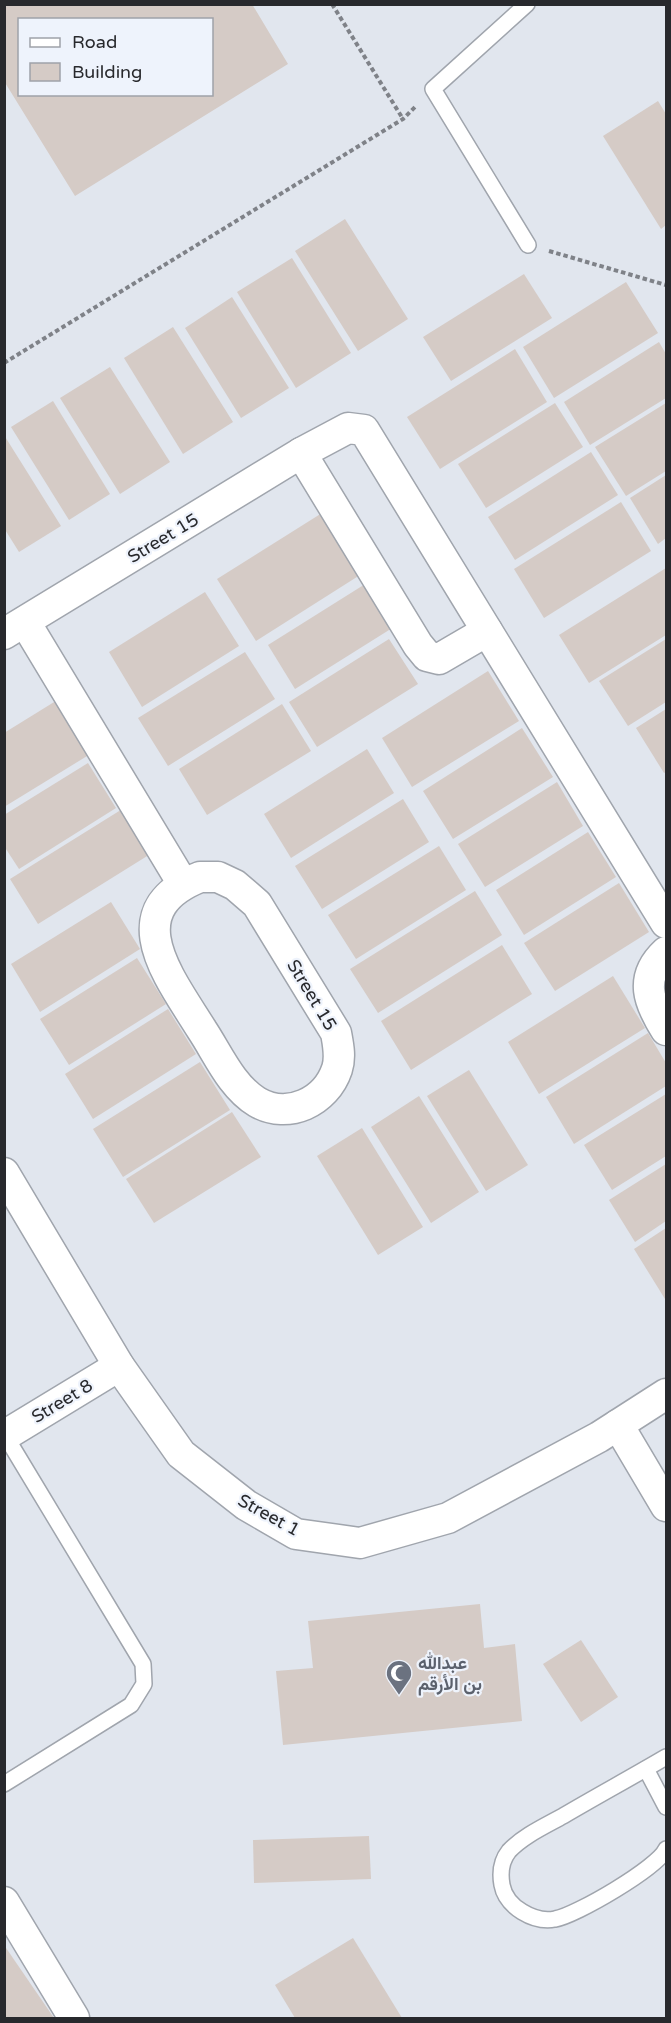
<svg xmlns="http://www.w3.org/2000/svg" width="671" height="2023" font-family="'Varela Round',Vazirmatn,sans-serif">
	<rect width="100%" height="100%" fill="#e1e6ee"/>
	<g fill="#d5cbc6" fill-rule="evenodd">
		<path d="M4,4H252L288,64L75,196L4,81ZM20,20H212V94H20Z"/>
		<path d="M658,101L666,114V225L661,229L603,136Z"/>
		<path d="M345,219L408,319L358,351L295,251Z"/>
		<path d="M292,258L351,353L296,388L237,292Z"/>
		<path d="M524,274L552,318L451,381L423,337Z"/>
		<path d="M626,282L658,333L554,398L523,347Z"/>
		<path d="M232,297L289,388L241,418L185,328Z"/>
		<path d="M173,327L233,422L183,454L124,358Z"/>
		<path d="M659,342L666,354V398L590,445L564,402Z"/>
		<path d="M515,349L547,402L440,469L407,417Z"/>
		<path d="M110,367L170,462L120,494L60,398Z"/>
		<path d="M53,401L110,494L69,520L11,427Z"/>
		<path d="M555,403L583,447L486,508L458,464Z"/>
		<path d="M666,403V471L626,496L595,447Z"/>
		<path d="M4,435L61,526L19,552L4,528Z"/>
		<path d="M591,452L618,495L515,560L488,517Z"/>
		<path d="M666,475V538L658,544L630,498Z"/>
		<path d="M621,502L651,551L544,618L514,569Z"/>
		<path d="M322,513L360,575L256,641L217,579Z"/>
		<path d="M666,568V635L589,683L559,635Z"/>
		<path d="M370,581L397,625L295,689L268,645Z"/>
		<path d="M205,592L239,646L142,707L109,652Z"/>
		<path d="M389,639L418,684L317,747L289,702Z"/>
		<path d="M666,639V702L628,726L599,681Z"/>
		<path d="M245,652L275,699L168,766L138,718Z"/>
		<path d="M488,671L519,721L412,787L382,738Z"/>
		<path d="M59,699L92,753L4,807V733Z"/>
		<path d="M282,704L311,751L207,815L179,769Z"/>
		<path d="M666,709V772L664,773L636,728Z"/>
		<path d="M522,728L553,777L453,839L423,791Z"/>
		<path d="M367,749L394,793L291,858L264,814Z"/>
		<path d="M88,763L116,808L19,869L4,846V815Z"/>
		<path d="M557,782L583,826L485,887L458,844Z"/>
		<path d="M403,799L429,842L322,909L295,866Z"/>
		<path d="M124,808L152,853L38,924L10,879Z"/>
		<path d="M588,832L616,877L524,935L496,890Z"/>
		<path d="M439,846L466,890L356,959L328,915Z"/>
		<path d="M619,883L649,932L555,991L524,943Z"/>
		<path d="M475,891L502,935L378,1013L350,969Z"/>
		<path d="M111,902L140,949L40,1012L11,964Z"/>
		<path d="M502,945L532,994L411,1070L381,1021Z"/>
		<path d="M137,958L166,1004L69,1065L40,1019Z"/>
		<path d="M613,976L645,1028L539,1094L508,1042Z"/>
		<path d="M168,1009L196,1054L93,1119L65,1074Z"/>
		<path d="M648,1033L666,1063V1086L574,1144L546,1097Z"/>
		<path d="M200,1062L230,1110L123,1177L93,1129Z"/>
		<path d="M469,1070L528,1165L486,1191L427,1096Z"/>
		<path d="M666,1094V1156L612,1190L584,1145Z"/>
		<path d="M419,1096L479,1192L431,1223L371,1127Z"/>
		<path d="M232,1112L261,1157L154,1223L126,1179Z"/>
		<path d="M362,1128L423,1227L378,1255L317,1156Z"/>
		<path d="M666,1164V1221L635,1242L609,1200Z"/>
		<path d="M666,1228V1298L665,1299L634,1249Z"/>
		<path d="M480,1604L484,1648L515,1644L522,1721L283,1745L276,1671L313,1668L308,1621Z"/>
		<path d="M581,1640L618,1697L581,1722L543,1664Z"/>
		<path d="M369,1836L371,1879L254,1883L253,1840Z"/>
		<path d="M353,1938L402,2018H295L275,1985Z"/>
		<path d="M4,1945L54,2018H4Z"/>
	</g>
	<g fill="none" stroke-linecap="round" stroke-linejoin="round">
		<g stroke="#a0a5ad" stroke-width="18">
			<g id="lane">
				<path d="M527,4L433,89L528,245"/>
				<path d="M666,1757C632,1777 597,1796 563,1816C545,1826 523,1836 509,1851C501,1861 500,1874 502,1885C506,1907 534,1923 555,1919C575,1916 659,1867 666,1849"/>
				<path d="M646,1769L666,1807"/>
				<path d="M4,1784L131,1705L144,1684L143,1664L5,1435"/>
			</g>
		</g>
		<g stroke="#a0a5ad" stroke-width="33">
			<g id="street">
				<path d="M301,453L418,645L427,656L439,659L487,631"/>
				<path d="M25,622L183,884"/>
				<path d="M4,634L301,453L348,428L364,430L666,923"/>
				<path d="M200,877H218L235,885L257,904L336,1033C338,1044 341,1057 337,1069C326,1102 288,1120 257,1102C231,1086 218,1054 202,1030C170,978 115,911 200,877Z"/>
				<path d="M666,952C638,978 649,1003 666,1030"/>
				<path d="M4,1173L119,1366L181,1454L246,1505L296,1534L360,1543L448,1518L599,1437L666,1394"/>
				<path d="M618,1425L666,1506"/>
				<path d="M4,1436L119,1366"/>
				<path d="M4,1902L74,2018"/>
			</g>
		</g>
		<g stroke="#7f8288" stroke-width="4" stroke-dasharray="4.5 3" stroke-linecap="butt">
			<path d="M332,4L403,119"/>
			<path d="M549,251L666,285"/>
			<path d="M4,363L403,119L416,106"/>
		</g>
		<use href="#lane" stroke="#fff" stroke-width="15"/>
		<use href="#street" stroke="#fff" stroke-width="30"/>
	</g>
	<defs>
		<g id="mosque-pin" transform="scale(1.35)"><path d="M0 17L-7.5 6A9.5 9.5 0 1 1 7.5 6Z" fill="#6b7280" stroke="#eef3fc"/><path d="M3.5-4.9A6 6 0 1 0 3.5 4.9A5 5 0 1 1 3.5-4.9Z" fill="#fff"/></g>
	</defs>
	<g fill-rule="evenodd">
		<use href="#mosque-pin" x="399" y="1673"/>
	</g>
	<g text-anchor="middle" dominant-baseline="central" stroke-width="4.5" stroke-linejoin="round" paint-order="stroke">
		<g font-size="18" fill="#28292d" stroke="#eef3fc">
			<text transform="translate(163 538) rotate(-31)">Street 15</text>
			<text transform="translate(312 995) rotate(59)">Street 15</text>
			<text transform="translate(62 1401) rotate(-31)">Street 8</text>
			<text transform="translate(269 1515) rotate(29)">Street 1</text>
		</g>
		<g font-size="18" font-weight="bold" fill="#5b616d" stroke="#eef3fc" text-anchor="start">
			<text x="418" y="1663">عبدالله<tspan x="418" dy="21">بن الأرقم</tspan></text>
		</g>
	</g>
	<rect width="671" height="2023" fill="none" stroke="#28292d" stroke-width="12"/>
	<rect x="18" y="18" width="195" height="78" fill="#eef3fc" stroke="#9fa2a9" stroke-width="1.5"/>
	<rect x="30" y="38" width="30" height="9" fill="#ffffff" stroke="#9fa2a9" stroke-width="1.5"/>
	<text x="72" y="48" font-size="18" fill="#28292d">Road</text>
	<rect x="30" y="63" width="30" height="18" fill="#d5cbc6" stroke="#9fa2a9" stroke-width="1.5"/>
	<text x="72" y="78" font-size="18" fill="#28292d">Building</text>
</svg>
